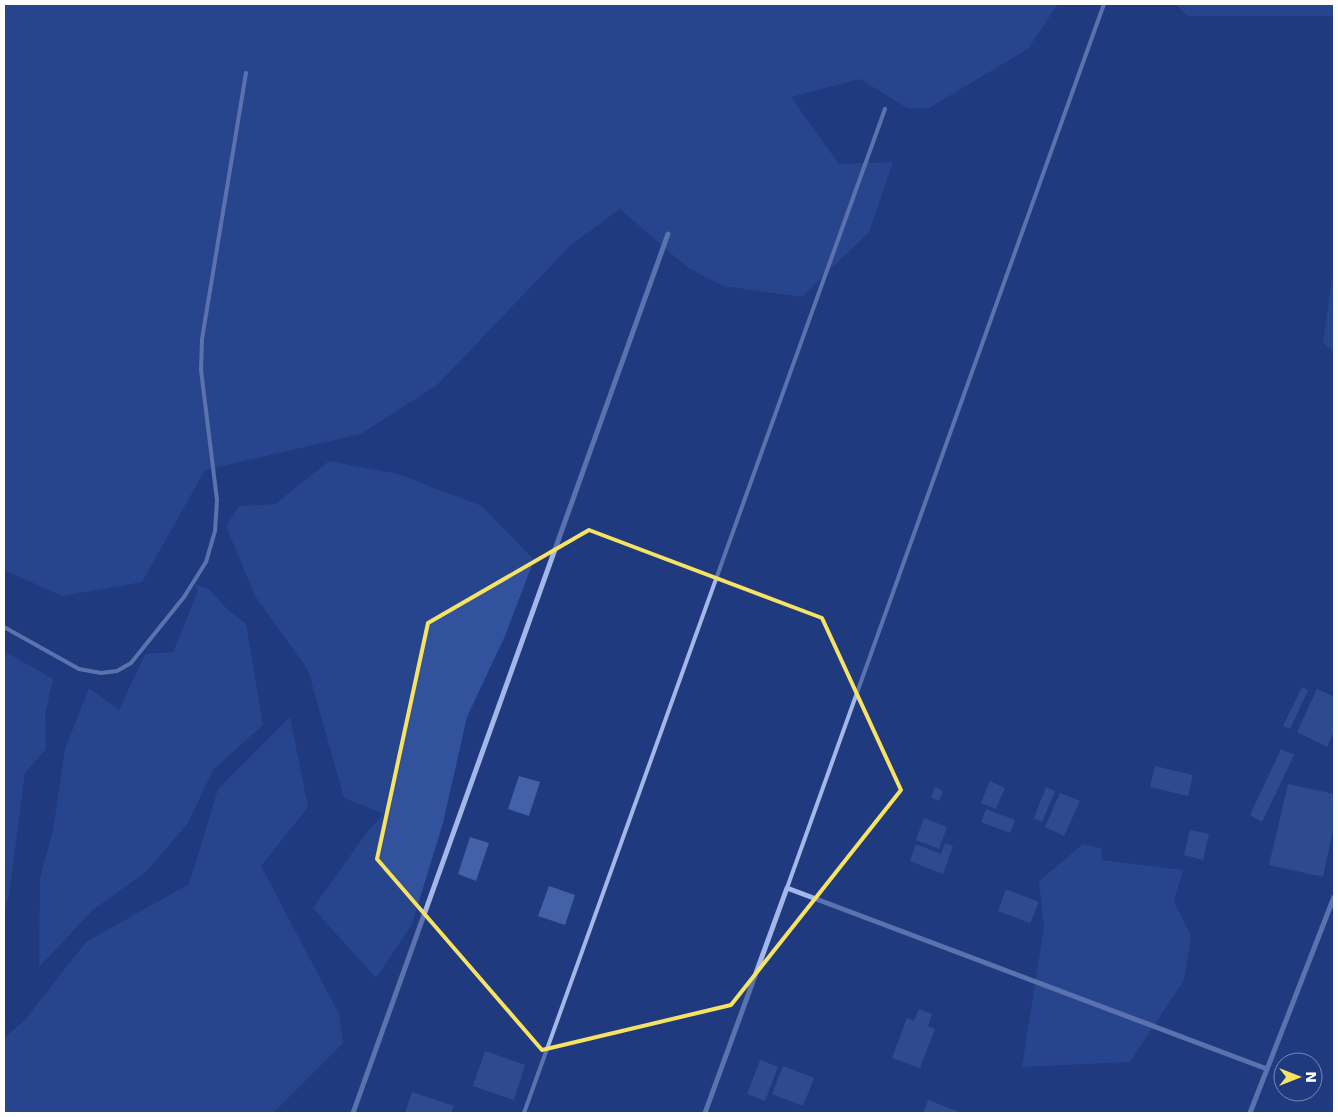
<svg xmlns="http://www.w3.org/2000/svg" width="1338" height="1117" font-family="'DejaVu Sans',sans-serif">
	<rect width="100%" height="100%" fill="#1f3a7e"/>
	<g fill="#32529d">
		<path d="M4,4H1058L1028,49L929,108H907L860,79L791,97L839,164L893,162L869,232L802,297L723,286L688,268L620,209L571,245L437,385L361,434L205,470L142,582L62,596L4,570Z"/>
		<path d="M1175,4H1334V16H1188Z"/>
		<path d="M1334,267V353L1323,342Z"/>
		<path d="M329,461L398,474L482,506L534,560L505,636L467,717L443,823L412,924L376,978L313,908L367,832L384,814L344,798L308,670L255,596L226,526L239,506L275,504Z"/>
		<path d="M194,584L209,589L227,609L246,624L263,725L213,770L188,823L147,871L93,910L39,967L40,878L53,830L65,749L89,688L119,710L145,654L173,652L198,591Z"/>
		<path d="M4,651L53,679L45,715L46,749L25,773L9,894L4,914Z"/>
		<path d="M290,717L308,807L261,866L339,1014L343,1043L273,1113H4V1038L24,1021L86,942L189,884L218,789Z"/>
		<path d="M1083,844L1101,848L1102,860L1183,870L1174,901L1191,936L1184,980L1130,1062L1022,1067L1044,927L1039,881Z"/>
	</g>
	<g fill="#4361a6">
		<path d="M1302,687L1308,690L1290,729L1283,726Z"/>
		<path d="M1317,689L1334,697V731L1327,747L1297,732Z"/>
		<path d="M1281,749L1294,755L1262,822L1250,815Z"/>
		<path d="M1155,766L1193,775L1188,796L1150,787Z"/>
		<path d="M519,776L540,782L529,816L508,809Z"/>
		<path d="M990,781L1005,788L996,809L981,803Z"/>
		<path d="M1288,784L1334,794V826L1323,877L1269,865Z"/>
		<path d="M935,787L943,791L939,801L931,797Z"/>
		<path d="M1046,787L1055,791L1042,822L1034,818Z"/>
		<path d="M1060,793L1080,801L1064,836L1045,827Z"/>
		<path d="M986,809L1015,820L1010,833L981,822Z"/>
		<path d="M924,818L947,827L939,849L916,840Z"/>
		<path d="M1190,830L1209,834L1203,860L1184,855Z"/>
		<path d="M470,837L489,843L476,881L458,874Z"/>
		<path d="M945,843L953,846L943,874L910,861L916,844L941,854Z"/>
		<path d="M549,886L575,895L565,925L538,916Z"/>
		<path d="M1006,889L1039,902L1030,923L998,911Z"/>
		<path d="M919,1009L932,1014L928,1026L935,1029L920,1068L892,1058L907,1018L914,1021Z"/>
		<path d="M485,1051L525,1065L514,1100L473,1086Z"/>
		<path d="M760,1060L778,1067L765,1101L747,1094Z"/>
		<path d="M783,1066L814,1078L803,1106L772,1094Z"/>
		<path d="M412,1092L454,1106L451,1113H405Z"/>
		<path d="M928,1100L962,1113H923Z"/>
	</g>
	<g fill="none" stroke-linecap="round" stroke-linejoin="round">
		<g stroke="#a3b8e8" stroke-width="4">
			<path d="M4,627L79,669L101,673L117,671L131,663L184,597L206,562L215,531L217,500L201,370L202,339L246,73"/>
			<path d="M787,888L1104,4"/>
			<path d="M524,1113L885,109"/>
		</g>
		<g stroke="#a3b8e8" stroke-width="5">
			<path d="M353,1113L668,234"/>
			<path d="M705,1113L787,888L1267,1069"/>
			<path d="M1250,1113L1334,897"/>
		</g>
	</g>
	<path d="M0 0H1338V1117H0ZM589,530L822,618L901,790L731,1005L542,1050L377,859L428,623Z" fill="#1f3a7e" fill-opacity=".55" fill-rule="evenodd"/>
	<path fill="none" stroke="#f6e263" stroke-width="4" stroke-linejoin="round" d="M589,530L822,618L901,790L731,1005L542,1050L377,859L428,623Z"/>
	<rect width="1338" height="1117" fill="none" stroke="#ffffff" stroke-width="10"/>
	<g transform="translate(1298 1077) rotate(90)"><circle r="24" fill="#1f3a7e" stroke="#7989b2"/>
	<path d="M0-4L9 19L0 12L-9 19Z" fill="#f6e263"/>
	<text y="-8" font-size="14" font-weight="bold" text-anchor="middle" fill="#ffffff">N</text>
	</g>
</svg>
